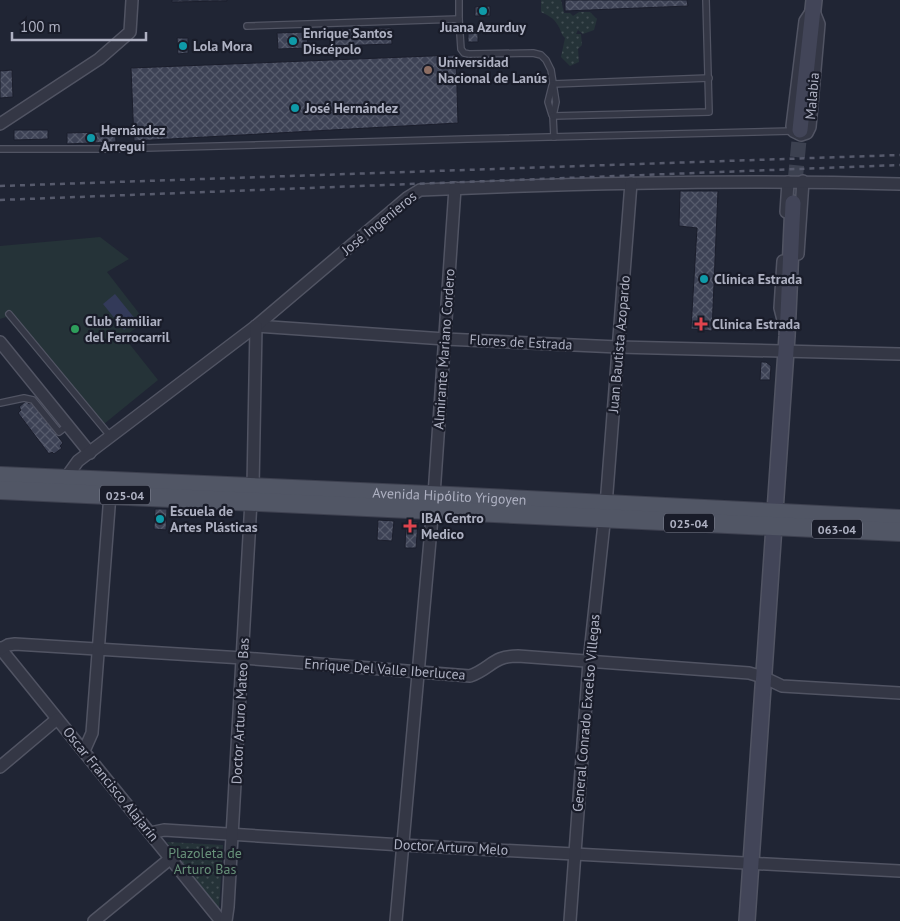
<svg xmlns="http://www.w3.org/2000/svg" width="900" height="921" font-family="'PT Sans',sans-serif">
	<defs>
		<pattern id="grass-dots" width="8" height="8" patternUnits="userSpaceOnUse" patternTransform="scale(1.25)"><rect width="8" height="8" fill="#253338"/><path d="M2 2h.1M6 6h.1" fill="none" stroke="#424e53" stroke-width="1.8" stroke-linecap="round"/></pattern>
		<pattern id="building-cross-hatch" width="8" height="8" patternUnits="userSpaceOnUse" patternTransform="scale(1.25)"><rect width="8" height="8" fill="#3d4255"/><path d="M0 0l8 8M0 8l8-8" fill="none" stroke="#565b6c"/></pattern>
	</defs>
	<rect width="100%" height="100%" fill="#202534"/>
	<g fill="url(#grass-dots)">
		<path d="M541,0H561L564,13H570L573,16L579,12H590L597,19L594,30L583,34L578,30L576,34H581L582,45L578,49L579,62L570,66L561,57L565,38C560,33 561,29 557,24C554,18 547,15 541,12Z"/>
		<path d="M167,842L223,845L219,909Z"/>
	</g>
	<path fill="#253338" d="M100,237L129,259L107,272L145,321L124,337L158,380L99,428L6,317L0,319V246Z"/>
	<path fill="#333a59" d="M115,294L136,320L124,330L103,304Z"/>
	<g fill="url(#building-cross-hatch)" stroke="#1b1e2c">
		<path d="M172,0H227V1L172,2Z"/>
		<path d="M565,0H687L688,6L565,11Z"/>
		<path d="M490,6V16H475V7Z"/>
		<path d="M391,28L392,44L332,46V29Z"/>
		<path d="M478,29V42H468V30Z"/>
		<path d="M307,32L308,48L278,49L277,33Z"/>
		<path d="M177,38H188V53L178,54Z"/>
		<path d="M456,55L458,123L134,141L131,68Z"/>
		<path d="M12,70L13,97L0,98V71Z"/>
		<path d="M102,126H115L116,142L67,144V133L103,132Z"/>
		<path d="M14,130H48V139L14,140Z"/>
		<path d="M680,191H718L712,331L691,329L697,228L679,226Z"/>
		<path d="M761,362H766L771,366L770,380H760Z"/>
		<path d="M26,401L29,404L32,402L63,443L60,446L62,448L54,454L52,452L49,454L18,413L21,410L19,407Z"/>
		<path d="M155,509H167L166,530L154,529Z"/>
		<path d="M378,520L394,521L392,541L377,540Z"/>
		<path d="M406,521L418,522L416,548H405Z"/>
	</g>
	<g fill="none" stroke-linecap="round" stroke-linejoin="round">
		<path stroke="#3c4150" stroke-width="15" stroke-dasharray="15 8" stroke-linecap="butt" d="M793,203L800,130"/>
		<g stroke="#515463" stroke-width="8">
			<g id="lane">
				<path d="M459,0V19"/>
				<path d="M247,26L459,19L461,49L464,53L469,54L533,53L541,55L546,60L551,70L556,102L553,116L554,137"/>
				<path d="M553,84L709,78"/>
				<path d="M552,86L548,102L552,115"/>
				<path d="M553,116L709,112L706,0"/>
				<path d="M0,149H109L468,139L793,131"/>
				<path d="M9,314L111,437"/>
				<path d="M0,403L24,398L33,400L59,432L68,425"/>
			</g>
		</g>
		<g stroke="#515463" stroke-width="14">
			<g id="street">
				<path d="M813,9L819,24L810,127L807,133L801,135L793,131L792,126L805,21Z"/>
				<path d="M0,124L99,59L130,32L132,0"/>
				<path d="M786,212L788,182"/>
				<path d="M798,254L803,181"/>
				<path d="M783,261L780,308L784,324"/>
				<path d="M256,326L445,339L618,347L900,354"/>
				<path d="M0,342L90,453"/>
				<path d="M65,479L78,461L256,326L407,198L420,190C580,183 740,179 900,184"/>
				<path d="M253,487L256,326"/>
				<path d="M0,648L221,921"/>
				<path d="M1,649L8,645L15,644L243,658L470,676C492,668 492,656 518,656L749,673L763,677L782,686L900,693"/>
				<path d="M84,751L92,733L110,494"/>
				<path d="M0,767L57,719"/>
				<path d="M150,833L164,830L402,845L900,871"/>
				<path d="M94,921L171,858"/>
				<path d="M226,921L228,907L251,501"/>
				<path d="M396,921L434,495L455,188"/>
				<path d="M570,921L589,662L606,505L631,183"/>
			</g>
		</g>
		<g stroke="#515463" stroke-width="18">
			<g id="secondary">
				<path d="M800,130L814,0"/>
				<path d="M747,921L787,336L793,203"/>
			</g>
		</g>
		<g stroke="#3d404f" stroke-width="20">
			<g id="primary">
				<path id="s1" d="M0,476L450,496L900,519"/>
				<path d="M0,490L900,532"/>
			</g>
		</g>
		<use href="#lane" stroke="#343745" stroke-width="5.5"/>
		<use href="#street" stroke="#343745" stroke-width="11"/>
		<use href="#secondary" stroke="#424558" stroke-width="15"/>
		<use href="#primary" stroke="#515665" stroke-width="18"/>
		<g stroke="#565a6c" stroke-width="2.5" stroke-dasharray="5 5" stroke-linecap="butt">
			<path d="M0,186L900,155"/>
			<path d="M0,200L900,165"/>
		</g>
	</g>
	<g fill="#0f9aa8" stroke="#191c29" stroke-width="2">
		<circle cx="483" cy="11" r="5"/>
		<circle cx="293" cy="41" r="5"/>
		<circle cx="183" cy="46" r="5"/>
		<circle cx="295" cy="108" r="5"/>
		<circle cx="91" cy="138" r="5"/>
		<circle cx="704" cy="279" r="5"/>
		<circle cx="160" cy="519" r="5"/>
	</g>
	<circle fill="#8d6e63" stroke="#191c29" stroke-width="2" cx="428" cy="70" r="5"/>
	<g fill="#e0444e" stroke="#191c29" stroke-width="2">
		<path d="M698.5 316.5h5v5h5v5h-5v5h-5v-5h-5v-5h5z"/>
		<path d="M407.5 518.5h5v5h5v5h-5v5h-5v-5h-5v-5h5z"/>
	</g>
	<circle fill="#2e9e5b" stroke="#191c29" stroke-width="2" cx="75" cy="329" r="5"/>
	<g text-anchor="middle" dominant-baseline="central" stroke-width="4.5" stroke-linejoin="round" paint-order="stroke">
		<g fill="#191c29" stroke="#818494" stroke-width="1">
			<rect x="100" y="485.5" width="50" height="19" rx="4"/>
			<rect x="664" y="513.5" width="50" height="19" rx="4"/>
			<rect x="812" y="519.5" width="50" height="19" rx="4"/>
		</g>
		<g font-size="12" font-weight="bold" fill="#aeb1c2">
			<text x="125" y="495">025-04</text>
			<text x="689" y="523">025-04</text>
			<text x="837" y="529">063-04</text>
		</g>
		<g font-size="14" font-weight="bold" fill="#aeb1c2" stroke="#191c29" text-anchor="start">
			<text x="483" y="27" text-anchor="middle">Juana Azurduy</text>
			<text x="303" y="33">Enrique Santos<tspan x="303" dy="16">Discépolo</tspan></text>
			<text x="193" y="46">Lola Mora</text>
			<text x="438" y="62">Universidad<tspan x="438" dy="16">Nacional de Lanús</tspan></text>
			<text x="305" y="108">José Hernández</text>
			<text x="101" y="130">Hernández<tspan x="101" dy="16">Arregui</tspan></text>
			<text x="714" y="279">Clínica Estrada</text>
			<text x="85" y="321">Club familiar<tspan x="85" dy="16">del Ferrocarril</tspan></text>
			<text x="712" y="324">Clinica Estrada</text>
			<text x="170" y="511">Escuela de<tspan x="170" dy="16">Artes Plásticas</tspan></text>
			<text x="421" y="518">IBA Centro<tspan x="421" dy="16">Medico</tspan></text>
		</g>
		<g font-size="14" fill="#aeb1c2" stroke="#191c29">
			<text transform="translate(812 96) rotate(-85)">Malabia</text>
			<text transform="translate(379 223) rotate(-39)">José Ingenieros</text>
			<text transform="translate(521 342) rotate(3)">Flores de Estrada</text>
			<text transform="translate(619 344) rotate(-85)">Juan Bautista Azopardo</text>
			<text transform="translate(444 349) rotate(-86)">Almirante Mariano Cordero</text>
			<text stroke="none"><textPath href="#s1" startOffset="450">Avenida Hipólito Yrigoyen</textPath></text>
			<text transform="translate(385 669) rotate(4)">Enrique Del Valle Iberlucea</text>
			<text transform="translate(240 711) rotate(-87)">Doctor Arturo Mateo Bas</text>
			<text transform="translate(586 713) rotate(-85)">General Conrado Excelso Villegas</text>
			<text transform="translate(111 784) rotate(51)">Oscar Francisco Alajarín</text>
			<text transform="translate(451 847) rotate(3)">Doctor Arturo Melo</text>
		</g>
		<g font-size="14" fill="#679179" stroke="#191c29">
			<text x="205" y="853">Plazoleta de<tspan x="205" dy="16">Arturo Bas</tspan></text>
		</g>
	</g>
	<path d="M12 32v8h134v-8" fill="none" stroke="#aeb1c2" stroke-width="2.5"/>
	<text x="20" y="32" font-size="15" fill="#aeb1c2" stroke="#191c29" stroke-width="4" paint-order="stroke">100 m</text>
</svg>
